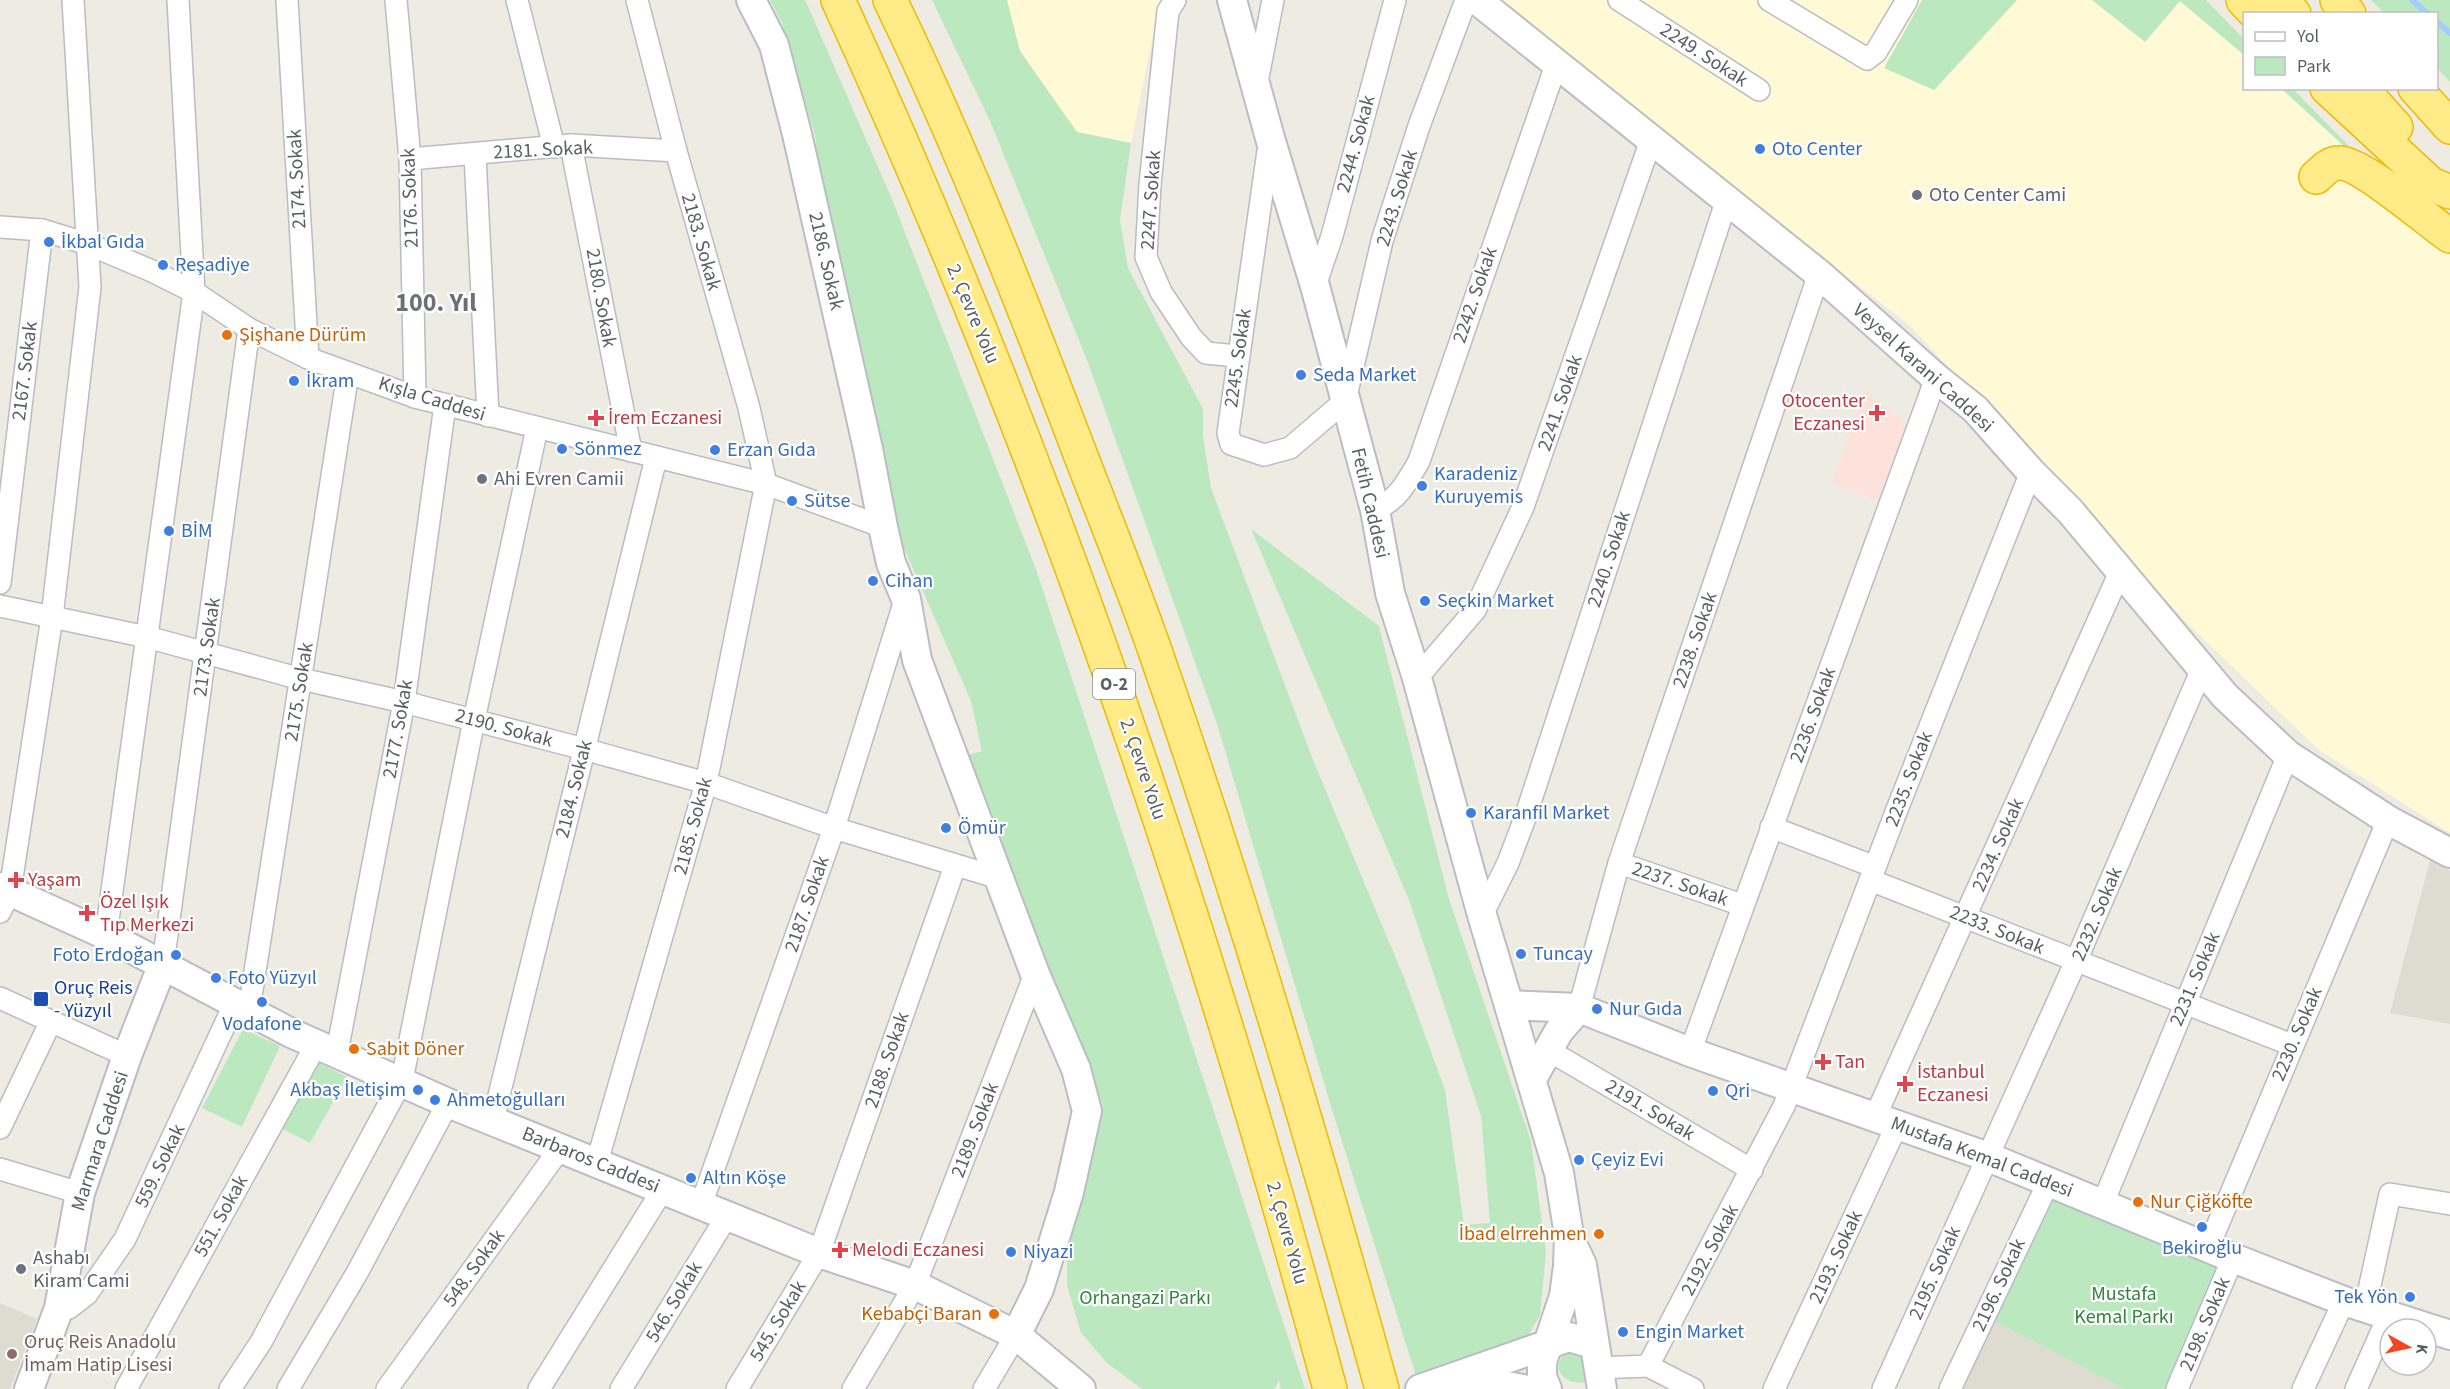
<svg xmlns="http://www.w3.org/2000/svg" width="2450" height="1389" font-family="'Source Sans 3',sans-serif">
	<rect width="100%" height="100%" fill="#eeece2"/>
	<g fill="#fff9d6">
		<path d="M1007,0H1160L1131,143L1077,132L1020,51Z"/>
		<path d="M1491,0H1922L1885,67L1934,90L2017,0H2092L2145,41L2180,1L2244,55V88L2282,89L2450,242V833L2319,750L2189,625L1908,324Z"/>
	</g>
	<g fill="#dedcd1">
		<path d="M2430,860L2450,871V1024L2390,1013Z"/>
		<path d="M0,1303L37,1319L10,1389H0Z"/>
		<path d="M1992,1320L2125,1389H1962Z"/>
	</g>
	<path fill="#fde2dc" d="M1866,390L1906,425L1878,501L1832,483Z"/>
	<g fill="#bce8c0">
		<path d="M770,0H805L807,4L892,199L1037,572L1305,1389H1281L1279,1381L1274,1389H1142L1107,1363L1081,1333L1067,1285V1255L1103,1105L1008,877L968,755L982,751L971,701L896,530L824,210L815,135L782,23Z"/>
		<path d="M932,0H1007L1020,51L1077,132L1131,143L1120,220L1128,268L1203,409V436L1211,488L1313,760L1405,980L1445,1090L1464,1225L1490,1223L1481,1116L1409,900L1251,529L1379,626L1449,899L1531,1141L1546,1253L1540,1315L1522,1346L1416,1376L1333,1113L1217,724L1087,360L990,121Z"/>
		<path d="M1922,0H2017L1934,90L1884,68Z"/>
		<path d="M2092,0H2206L2244,39V55L2180,1L2145,42Z"/>
		<path d="M2371,0H2450V82L2437,68L2436,14L2384,13Z"/>
		<path d="M2282,89H2293L2396,194Z"/>
		<path d="M243,1029L280,1046L242,1127L202,1108Z"/>
		<path d="M317,1062L347,1077L310,1143L279,1127Z"/>
		<path d="M2052,1191L2222,1269L2170,1389H2125L1992,1320Z"/>
		<path d="M1568,1351L1582,1355L1590,1381C1566,1389 1546,1367 1568,1351Z"/>
	</g>
	<g fill="none" stroke-linecap="round" stroke-linejoin="round">
		<g stroke="#a1ceff" stroke-width="6">
			<path d="M2412,0L2428,14"/>
			<path d="M2436,21L2450,33"/>
		</g>
		<g stroke="#babcc2" stroke-width="24">
			<g id="street">
				<path d="M287,0L308,358"/>
				<path d="M396,0L410,159L415,397"/>
				<path d="M517,0L554,147"/>
				<path d="M1175,0L1168,11L1150,184L1146,257L1161,292L1191,337L1206,353L1237,356"/>
				<path d="M1619,0L1759,90"/>
				<path d="M1769,0L1867,59L1876,52L1907,0"/>
				<path d="M1257,82L1273,0"/>
				<path d="M1269,144L1228,433L1231,444L1264,455L1290,448L1345,401L1382,241L1419,126L1466,0"/>
				<path d="M571,145L631,451"/>
				<path d="M475,155L488,416"/>
				<path d="M410,159L571,145L676,151"/>
				<path d="M0,227L42,230L88,244L152,271L194,292L249,329L308,358L415,397L766,484L883,527"/>
				<path d="M1315,286L1332,236L1395,0"/>
				<path d="M1375,510C1398,500 1407,482 1419,461L1556,65"/>
				<path d="M0,583L42,230"/>
				<path d="M0,606L147,637L301,679L404,702L584,749L706,783L834,828L999,878"/>
				<path d="M1417,678L1475,610L1523,507L1651,140"/>
				<path d="M1771,827L1875,867"/>
				<path d="M1619,863L1742,905"/>
				<path d="M1870,880L2292,1045"/>
				<path d="M0,912L10,891L52,617L90,287L73,0"/>
				<path d="M1482,915L1508,863L1525,818L1727,199"/>
				<path d="M106,935L194,292L178,0"/>
				<path d="M163,964L249,329"/>
				<path d="M0,998L127,1056"/>
				<path d="M1579,1008L1619,863L1819,274"/>
				<path d="M249,1010L348,373"/>
				<path d="M1548,1050L1752,1170"/>
				<path d="M337,1052L404,702L445,405"/>
				<path d="M1690,1052L1936,378"/>
				<path d="M1875,1117L2120,572"/>
				<path d="M493,1120L656,458"/>
				<path d="M0,1128L51,1021"/>
				<path d="M597,1162L706,783L766,484L749,408L676,151L637,0"/>
				<path d="M0,1169L80,1193"/>
				<path d="M2103,1203L2288,755"/>
				<path d="M701,1205L834,828L905,600"/>
				<path d="M2208,1248L2388,820"/>
				<path d="M59,1308H69L87,1294L125,1239L235,1003"/>
				<path d="M2365,1308L2390,1194L2450,1204"/>
				<path d="M1648,1366L1693,1389"/>
				<path d="M1597,1368L1648,1366L1784,1106L1896,812L2031,472"/>
				<path d="M126,1389L317,1043"/>
				<path d="M230,1389L261,1342L402,1080L474,720L537,428"/>
				<path d="M288,1389L357,1273L448,1103"/>
				<path d="M387,1389L561,1147"/>
				<path d="M539,1389L663,1189"/>
				<path d="M621,1389L727,1216"/>
				<path d="M737,1389L819,1253L955,866"/>
				<path d="M853,1389L915,1285L1035,974"/>
				<path d="M984,1389L1016,1335"/>
				<path d="M1774,1389L1897,1125"/>
				<path d="M1883,1389L2076,961L2202,669"/>
				<path d="M1950,1389L2049,1181"/>
				<path d="M2177,1389L2233,1258"/>
				<path d="M2303,1389L2344,1301"/>
				<path d="M2356,1389L2389,1315"/>
			</g>
		</g>
		<g stroke="#bbbdc4" stroke-width="32">
			<g id="secondary">
				<path d="M751,0L774,45L797,134L868,449L883,527L891,563L906,599L917,660L1035,974L1076,1069L1087,1111L1069,1192L1039,1289L1016,1335"/>
				<path d="M1232,0L1270,138L1315,286L1375,510L1390,593L1417,678L1482,915L1559,1173L1569,1235L1568,1266L1564,1296L1542,1362V1377L1547,1389"/>
				<path d="M1477,0L1819,274L1936,378L1975,409L2031,472L2070,511L2225,696L2288,755L2388,820L2450,853"/>
				<path d="M0,887L106,935L291,1033L448,1103L819,1253L915,1285L1016,1335L1081,1389"/>
				<path d="M1509,1005L1579,1008L1690,1052L1988,1157L2233,1258L2344,1301L2450,1335"/>
				<path d="M1532,1079L1559,1031L1579,1008"/>
				<path d="M1575,1250L1582,1265L1602,1389"/>
				<path d="M1460,1382L1501,1385L1523,1389"/>
				<path d="M29,1389L59,1308L80,1193L127,1056L163,964"/>
				<path d="M1420,1389L1569,1337L1593,1344"/>
			</g>
		</g>
		<g stroke="#f0b900" stroke-width="36">
			<g id="highway">
				<path d="M838,0C1044,447 1203,914 1330,1389"/>
				<path d="M890,0C961,146 1021,299 1079,451C1104,516 1130,580 1153,645C1239,890 1313,1139 1382,1389"/>
				<path d="M2243,0L2256,14"/>
				<path d="M2282,0L2294,14"/>
				<path d="M2337,0L2349,14"/>
				<path d="M2327,88L2431,184L2450,192"/>
				<path d="M2361,88L2396,127"/>
				<path d="M2415,88L2450,127"/>
				<path d="M2316,177C2323,171 2329,163 2339,163C2361,162 2428,221 2450,236"/>
			</g>
		</g>
		<use href="#street" stroke="#fff" stroke-width="21"/>
		<use href="#secondary" stroke="#fff" stroke-width="28"/>
		<use href="#highway" stroke="#ffeb88" stroke-width="33"/>
	</g>
	<g fill="#3f7fe0" stroke="#fff" stroke-width="2">
		<circle cx="1760" cy="149" r="6"/>
		<circle cx="49" cy="242" r="6"/>
		<circle cx="163" cy="265" r="6"/>
		<circle cx="1301" cy="375" r="6"/>
		<circle cx="294" cy="381" r="6"/>
		<circle cx="562" cy="449" r="6"/>
		<circle cx="715" cy="450" r="6"/>
		<circle cx="1422" cy="486" r="6"/>
		<circle cx="792" cy="501" r="6"/>
		<circle cx="169" cy="531" r="6"/>
		<circle cx="873" cy="581" r="6"/>
		<circle cx="1425" cy="601" r="6"/>
		<circle cx="1471" cy="813" r="6"/>
		<circle cx="946" cy="828" r="6"/>
		<circle cx="1521" cy="954" r="6"/>
		<circle cx="176" cy="955" r="6"/>
		<circle cx="216" cy="978" r="6"/>
		<circle cx="262" cy="1002" r="6"/>
		<circle cx="1597" cy="1009" r="6"/>
		<circle cx="418" cy="1090" r="6"/>
		<circle cx="1713" cy="1091" r="6"/>
		<circle cx="435" cy="1100" r="6"/>
		<circle cx="1579" cy="1160" r="6"/>
		<circle cx="691" cy="1178" r="6"/>
		<circle cx="2202" cy="1227" r="6"/>
		<circle cx="1011" cy="1252" r="6"/>
		<circle cx="2410" cy="1297" r="6"/>
		<circle cx="1623" cy="1332" r="6"/>
	</g>
	<g fill="#6b7280" stroke="#fff" stroke-width="2">
		<circle cx="1917" cy="195" r="6"/>
		<circle cx="482" cy="479" r="6"/>
		<circle cx="21" cy="1269" r="6"/>
	</g>
	<g fill="#e8710a" stroke="#fff" stroke-width="2">
		<circle cx="227" cy="335" r="6"/>
		<circle cx="354" cy="1049" r="6"/>
		<circle cx="2138" cy="1202" r="6"/>
		<circle cx="1599" cy="1234" r="6"/>
		<circle cx="994" cy="1314" r="6"/>
	</g>
	<g fill="#e0444e" stroke="#fff" stroke-width="2">
		<path d="M1874 404h6v6h6v6h-6v6h-6v-6h-6v-6h6z"/>
		<path d="M593 409h6v6h6v6h-6v6h-6v-6h-6v-6h6z"/>
		<path d="M13 871h6v6h6v6h-6v6h-6v-6h-6v-6h6z"/>
		<path d="M84 904h6v6h6v6h-6v6h-6v-6h-6v-6h6z"/>
		<path d="M1820 1053h6v6h6v6h-6v6h-6v-6h-6v-6h6z"/>
		<path d="M1902 1075h6v6h6v6h-6v6h-6v-6h-6v-6h6z"/>
		<path d="M837 1241h6v6h6v6h-6v6h-6v-6h-6v-6h6z"/>
	</g>
	<rect fill="#1a4fb4" stroke="#fff" stroke-width="2" x="33" y="991" width="16" height="16" rx="3"/>
	<circle fill="#8d6e63" stroke="#fff" stroke-width="2" cx="12" cy="1354" r="6"/>
	<g text-anchor="middle" dominant-baseline="central" stroke-width="4.5" stroke-linejoin="round" paint-order="stroke">
		<rect fill="#fff" stroke="#8c8e92" stroke-width="1.5" x="1093" y="669" width="42" height="30" rx="4.5"/>
		<g font-size="18" font-weight="bold" fill="#5a5e64">
			<text x="1114" y="684">O-2</text>
		</g>
		<g font-size="20" fill="#5a5e64" stroke="#fff">
			<text transform="translate(1704 55) rotate(33)">2249. Sokak</text>
			<text transform="translate(1356 144) rotate(-75)">2244. Sokak</text>
			<text transform="translate(543 150) rotate(-3)">2181. Sokak</text>
			<text transform="translate(297 179) rotate(-93)">2174. Sokak</text>
			<text transform="translate(410 198) rotate(-92)">2176. Sokak</text>
			<text transform="translate(1397 198) rotate(-73)">2243. Sokak</text>
			<text transform="translate(1151 200) rotate(-86)">2247. Sokak</text>
			<text transform="translate(701 242) rotate(74)">2183. Sokak</text>
			<text transform="translate(826 261) rotate(77)">2186. Sokak</text>
			<text transform="translate(1475 295) rotate(-71)">2242. Sokak</text>
			<text transform="translate(601 298) rotate(80)">2180. Sokak</text>
			<text transform="translate(973 314) rotate(67)">2. Çevre Yolu</text>
			<text transform="translate(1238 358) rotate(-82)">2245. Sokak</text>
			<text transform="translate(1923 368) rotate(42)">Veysel Karani Caddesi</text>
			<text transform="translate(25 371) rotate(-83)">2167. Sokak</text>
			<text transform="translate(432 399) rotate(17)">Kışla Caddesi</text>
			<text transform="translate(1560 403) rotate(-71)">2241. Sokak</text>
			<text transform="translate(1370 503) rotate(77)">Fetih Caddesi</text>
			<text transform="translate(1609 559) rotate(-72)">2240. Sokak</text>
			<text transform="translate(1695 640) rotate(-71)">2238. Sokak</text>
			<text transform="translate(207 647) rotate(-82)">2173. Sokak</text>
			<text transform="translate(299 692) rotate(-81)">2175. Sokak</text>
			<text transform="translate(1813 715) rotate(-70)">2236. Sokak</text>
			<text transform="translate(504 728) rotate(15)">2190. Sokak</text>
			<text transform="translate(398 729) rotate(-80)">2177. Sokak</text>
			<text transform="translate(1143 769) rotate(71)">2. Çevre Yolu</text>
			<text transform="translate(1909 779) rotate(-69)">2235. Sokak</text>
			<text transform="translate(574 789) rotate(-76)">2184. Sokak</text>
			<text transform="translate(693 826) rotate(-75)">2185. Sokak</text>
			<text transform="translate(1998 845) rotate(-66)">2234. Sokak</text>
			<text transform="translate(1680 884) rotate(19)">2237. Sokak</text>
			<text transform="translate(807 904) rotate(-71)">2187. Sokak</text>
			<text transform="translate(2097 914) rotate(-67)">2232. Sokak</text>
			<text transform="translate(1997 930) rotate(22)">2233. Sokak</text>
			<text transform="translate(2195 979) rotate(-67)">2231. Sokak</text>
			<text transform="translate(2297 1034) rotate(-67)">2230. Sokak</text>
			<text transform="translate(887 1060) rotate(-71)">2188. Sokak</text>
			<text transform="translate(1650 1110) rotate(31)">2191. Sokak</text>
			<text transform="translate(975 1130) rotate(-69)">2189. Sokak</text>
			<text transform="translate(100 1141) rotate(-72)">Marmara Caddesi</text>
			<text transform="translate(1982 1157) rotate(21)">Mustafa Kemal Caddesi</text>
			<text transform="translate(591 1160) rotate(22)">Barbaros Caddesi</text>
			<text transform="translate(160 1166) rotate(-64)">559. Sokak</text>
			<text transform="translate(221 1216) rotate(-61)">551. Sokak</text>
			<text transform="translate(1287 1233) rotate(74)">2. Çevre Yolu</text>
			<text transform="translate(1710 1250) rotate(-62)">2192. Sokak</text>
			<text transform="translate(1836 1257) rotate(-65)">2193. Sokak</text>
			<text transform="translate(474 1268) rotate(-54)">548. Sokak</text>
			<text transform="translate(1935 1273) rotate(-66)">2195. Sokak</text>
			<text transform="translate(1999 1285) rotate(-65)">2196. Sokak</text>
			<text transform="translate(674 1302) rotate(-59)">546. Sokak</text>
			<text transform="translate(778 1321) rotate(-59)">545. Sokak</text>
			<text transform="translate(2205 1324) rotate(-67)">2198. Sokak</text>
		</g>
		<g font-size="20" fill="#366cbe" stroke="#fff" text-anchor="start">
			<text x="1772" y="149">Oto Center</text>
			<text x="61" y="242">İkbal Gıda</text>
			<text x="175" y="265">Reşadiye</text>
			<text x="1313" y="375">Seda Market</text>
			<text x="306" y="381">İkram</text>
			<text x="574" y="449">Sönmez</text>
			<text x="727" y="450">Erzan Gıda</text>
			<text x="1434" y="474">Karadeniz<tspan x="1434" dy="23">Kuruyemis</tspan></text>
			<text x="804" y="501">Sütse</text>
			<text x="181" y="531">BİM</text>
			<text x="885" y="581">Cihan</text>
			<text x="1437" y="601">Seçkin Market</text>
			<text x="1483" y="813">Karanfil Market</text>
			<text x="958" y="828">Ömür</text>
			<text x="1533" y="954">Tuncay</text>
			<text x="164" y="955" text-anchor="end">Foto Erdoğan</text>
			<text x="228" y="978">Foto Yüzyıl</text>
			<text x="1609" y="1009">Nur Gıda</text>
			<text x="262" y="1024" text-anchor="middle">Vodafone</text>
			<text x="406" y="1090" text-anchor="end">Akbaş İletişim</text>
			<text x="1725" y="1091">Qri</text>
			<text x="447" y="1100">Ahmetoğulları</text>
			<text x="1591" y="1160">Çeyiz Evi</text>
			<text x="703" y="1178">Altın Köşe</text>
			<text x="2202" y="1248" text-anchor="middle">Bekiroğlu</text>
			<text x="1023" y="1252">Niyazi</text>
			<text x="2398" y="1297" text-anchor="end">Tek Yön</text>
			<text x="1635" y="1332">Engin Market</text>
		</g>
		<g font-size="20" fill="#5b616d" stroke="#fff" text-anchor="start">
			<text x="1929" y="195">Oto Center Cami</text>
			<text x="494" y="479">Ahi Evren Camii</text>
			<text x="33" y="1258">Ashabı<tspan x="33" dy="23">Kiram Cami</tspan></text>
		</g>
		<g font-size="20" fill="#c56008" stroke="#fff" text-anchor="start">
			<text x="239" y="335">Şişhane Dürüm</text>
			<text x="366" y="1049">Sabit Döner</text>
			<text x="2150" y="1202">Nur Çiğköfte</text>
			<text x="1587" y="1234" text-anchor="end">İbad elrrehmen</text>
			<text x="982" y="1314" text-anchor="end">Kebabçi Baran</text>
		</g>
		<g font-size="20" fill="#be3a42" stroke="#fff" text-anchor="start">
			<text x="1865" y="401" text-anchor="end">Otocenter<tspan x="1865" dy="23">Eczanesi</tspan></text>
			<text x="608" y="418">İrem Eczanesi</text>
			<text x="28" y="880">Yaşam</text>
			<text x="100" y="902">Özel Işık<tspan x="100" dy="23">Tıp Merkezi</tspan></text>
			<text x="1835" y="1062">Tan</text>
			<text x="1917" y="1072">İstanbul<tspan x="1917" dy="23">Eczanesi</tspan></text>
			<text x="852" y="1250">Melodi Eczanesi</text>
		</g>
		<g font-size="20" fill="#164399" stroke="#fff" text-anchor="start">
			<text x="54" y="988">Oruç Reis<tspan x="54" dy="23">- Yüzyıl</tspan></text>
		</g>
		<g font-size="20" fill="#2f863b" stroke="#fff">
			<text x="2124" y="1294">Mustafa<tspan x="2124" dy="23">Kemal Parkı</tspan></text>
			<text x="1145" y="1298">Orhangazi Parkı</text>
		</g>
		<g font-size="20" fill="#785e54" stroke="#fff" text-anchor="start">
			<text x="24" y="1342">Oruç Reis Anadolu<tspan x="24" dy="23">İmam Hatip Lisesi</tspan></text>
		</g>
		<g font-size="26" font-weight="bold" fill="#6b7076" stroke="#fff">
			<text x="436" y="302">100. Yıl</text>
		</g>
	</g>
	<rect x="2243" y="12" width="195" height="78" fill="#ffffff" stroke="#bdbfc1" stroke-width="1.5"/>
	<rect x="2255" y="32" width="30" height="9" fill="#ffffff" stroke="#bdbfc1" stroke-width="1.5"/>
	<text x="2297" y="42" font-size="18" fill="#5a5e64">Yol</text>
	<rect x="2255" y="57" width="30" height="18" fill="#bce8c0" stroke="#bdbfc1" stroke-width="1.5"/>
	<text x="2297" y="72" font-size="18" fill="#5a5e64">Park</text>
	<g transform="translate(2408 1347) rotate(98)"><circle r="28" fill="#ffffff" stroke="#bdbfc1" stroke-width="1.5"/>
	<path d="M0-4.5L10 22L0 15L-10 22Z" fill="#f44422"/>
	<text y="-9" font-size="16" font-weight="bold" text-anchor="middle" fill="#5a5e64">K</text>
	</g>
</svg>
